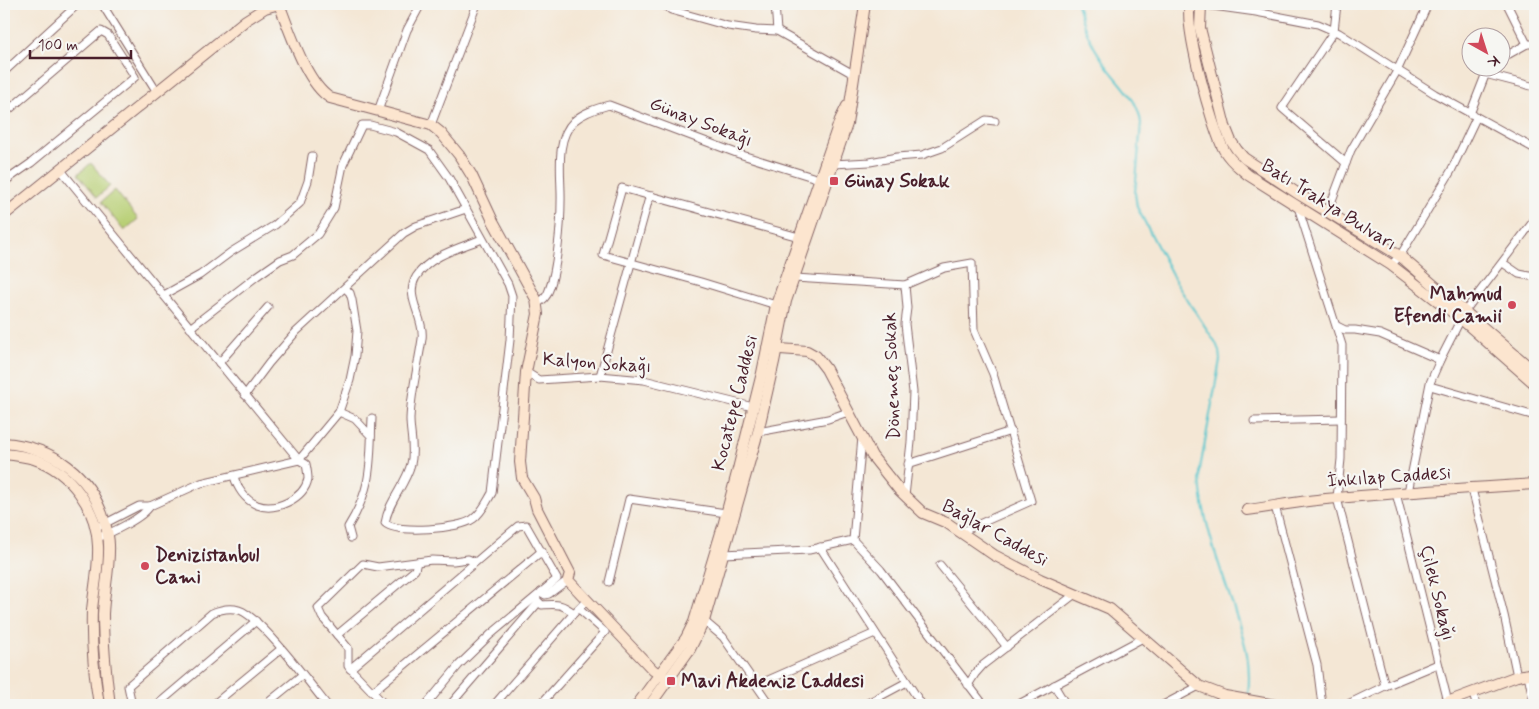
<svg xmlns="http://www.w3.org/2000/svg" width="1539" height="709" font-family="Mynerve,sans-serif">
	<rect width="100%" height="100%" fill="#f6f6f2"/>
	<filter id="ink" filterUnits="userSpaceOnUse"><feTurbulence type="fractalNoise" baseFrequency=".02" numOctaves="2"/><feDisplacementMap in="SourceGraphic" scale="10" xChannelSelector="R" yChannelSelector="G"/><feConvolveMatrix kernelMatrix="1 2 1 2 8 2 1 2 1" color-interpolation-filters="sRGB"/></filter>
	<filter id="wash" filterUnits="userSpaceOnUse"><feTurbulence type="fractalNoise" baseFrequency=".0096" numOctaves="4" result="noise"/><feDisplacementMap in="SourceGraphic" scale="20" xChannelSelector="R" yChannelSelector="G"/><feGaussianBlur stdDeviation="1.12" result="paint"/><feColorMatrix in="noise" values="0 0 0 0 0 0 0 0 0 0 0 0 0 0 0 0 0 1.4 0 .05"/><feComposite in="paint" operator="in"/></filter>
	<g filter="url(#wash)">
		<rect width="100%" height="100%" fill="#f4e7d5"/>
		<g fill="#b8cf74" stroke="#817750">
			<path d="M91,163L110,186L97,197L78,174Z"/>
			<path d="M115,190L138,219L124,231L101,202Z"/>
		</g>
		<g fill="none" stroke-linecap="round" stroke-linejoin="round">
			<path stroke="#5bc8cf" stroke-width="2" d="M1077,4C1082,23 1091,44 1103,61C1117,82 1138,97 1141,123L1135,193L1137,207L1178,286L1216,343L1219,351L1220,360L1200,469C1199,513 1219,564 1233,606C1244,640 1252,659 1248,695"/>
		</g>
	</g>
	<g filter="url(#ink)">
		<g fill="none" stroke-linecap="round" stroke-linejoin="round">
			<g stroke="#866566" stroke-width="9">
				<g id="street">
					<path d="M102,4L157,92"/>
					<path d="M663,4L671,10L728,26L756,30L777,31L855,75"/>
					<path d="M775,4L777,31"/>
					<path d="M1199,4L1256,12L1318,24L1339,33L1435,94L1535,149"/>
					<path d="M1337,4L1334,31L1282,108L1346,163"/>
					<path d="M1507,4L1527,44"/>
					<path d="M1502,58L1527,44H1535"/>
					<path d="M4,72L78,4"/>
					<path d="M1485,74L1535,87"/>
					<path d="M378,111L407,30L421,4"/>
					<path d="M4,114L101,31L108,35L135,77L31,163L4,182"/>
					<path d="M1470,114L1488,68"/>
					<path d="M431,125L477,4"/>
					<path d="M833,164L870,162L897,157L922,155L942,148L986,120L995,121"/>
					<path d="M60,169L299,460L306,464C307,469 308,474 308,479C304,499 275,512 257,505C245,500 237,488 234,476"/>
					<path d="M1298,207L1342,345L1341,459L1337,498L1385,686"/>
					<path d="M1328,211L1351,150L1397,71L1428,4"/>
					<path d="M1503,263L1519,274L1535,277"/>
					<path d="M1391,265L1400,256L1451,171L1476,118"/>
					<path d="M795,278L905,285L944,268L972,263L974,330L993,374L1031,501L961,532"/>
					<path d="M164,295L200,275L231,252L275,225L300,203L308,181L312,156"/>
					<path d="M537,304C543,300 547,297 549,290C557,270 561,224 561,202C562,177 554,140 574,121C584,112 598,108 609,105L739,154L819,179"/>
					<path d="M776,305L701,282L603,255L622,188L799,237"/>
					<path d="M1337,326L1345,330H1355L1380,334L1440,360"/>
					<path d="M190,328L257,276L280,260L293,255L318,234L334,208L343,165L362,125H370L396,132L429,150L449,178L508,284L512,296L510,340L492,493C487,501 482,513 473,519C460,529 397,534 385,523C389,500 405,486 411,464C415,449 410,434 410,419C411,392 418,366 422,339C425,318 404,297 416,277C430,255 460,248 482,239"/>
					<path d="M219,363L268,307"/>
					<path d="M526,372L539,380L600,376L644,380L753,407"/>
					<path d="M600,376L649,198L652,196"/>
					<path d="M1430,386L1535,416"/>
					<path d="M245,395L269,363L296,332L404,233L416,226L466,209"/>
					<path d="M339,412L355,419L371,436"/>
					<path d="M1254,421L1341,419"/>
					<path d="M758,432L828,419L848,412"/>
					<path d="M908,464L1011,431"/>
					<path d="M1472,489L1504,615L1517,676"/>
					<path d="M1408,492L1430,383L1440,360L1465,311L1535,219"/>
					<path d="M1396,493L1448,702"/>
					<path d="M905,496L911,442L913,392L905,324L907,308L905,285"/>
					<path d="M1275,506L1317,665L1322,705"/>
					<path d="M96,528L139,506H150L201,483L299,460L339,412L350,380L355,356L357,331L352,300L350,293L345,288"/>
					<path d="M97,538C111,533 143,518 150,506"/>
					<path d="M351,538L348,527C373,487 370,462 372,418"/>
					<path d="M853,540L881,570L984,705"/>
					<path d="M820,547L922,705"/>
					<path d="M724,554L809,550L853,540L862,437"/>
					<path d="M940,565L1007,647"/>
					<path d="M609,582L629,499L726,513"/>
					<path d="M541,592L545,595L549,594L568,580"/>
					<path d="M537,600L542,605C557,604 561,603 574,613"/>
					<path d="M704,621L723,637L770,705"/>
					<path d="M337,635L415,570L417,562"/>
					<path d="M350,669L518,526L526,525L557,579L490,635L459,665L426,705"/>
					<path d="M1528,674L1534,705"/>
					<path d="M757,685L875,633"/>
					<path d="M968,685L975,674L983,665L1075,594"/>
					<path d="M1054,685L1066,705"/>
					<path d="M372,692L542,551"/>
					<path d="M1473,693L1476,705"/>
					<path d="M132,705L128,686L212,613C221,609 229,607 239,610C260,616 311,685 327,705"/>
					<path d="M157,705L256,621"/>
					<path d="M213,705L281,649"/>
					<path d="M265,705L302,675"/>
					<path d="M385,705L348,666V648L322,617L318,608L363,564L378,567L432,560L453,561L468,559L475,562"/>
					<path d="M450,705L538,603"/>
					<path d="M494,705L574,613L586,601"/>
					<path d="M540,705L605,632L579,609"/>
					<path d="M864,705L907,682"/>
					<path d="M1017,705L1143,638"/>
					<path d="M1163,705L1199,686"/>
					<path d="M1346,705L1385,686L1438,664"/>
				</g>
			</g>
			<g stroke="#866566" stroke-width="12">
				<g id="secondary">
					<path d="M279,4C290,31 306,83 330,98L431,125L441,133L459,155L472,176L493,221L536,299L538,314L526,372L520,462L522,478L534,498L537,509L570,573L568,580L653,670L668,680"/>
					<path d="M1190,4C1184,27 1212,128 1224,150C1230,161 1239,167 1248,175L1391,265L1460,318L1535,384"/>
					<path d="M1201,4L1200,28L1225,126L1231,141L1237,150L1244,158L1300,195L1400,256L1535,372"/>
					<path d="M4,215L246,20L265,8L279,4"/>
					<path d="M767,348L807,351L816,356L826,369L872,456L899,490L923,513L947,523L994,555L1040,579L1110,609L1199,686L1225,696L1275,705"/>
					<path d="M4,443C53,447 91,474 105,523C107,530 109,537 109,545C110,568 104,591 103,614C103,644 106,675 110,705"/>
					<path d="M4,454C14,455 24,456 34,459C70,471 97,508 98,546C99,567 94,589 92,610C91,641 94,675 99,705"/>
					<path d="M1247,510C1277,506 1307,500 1337,498C1403,492 1469,488 1535,484"/>
					<path d="M637,705L686,638L694,622L723,526L738,469L762,373L776,305L840,120L847,106"/>
					<path d="M650,705L690,649L704,621L758,432L774,362L786,301L847,124L865,4"/>
					<path d="M1439,705L1517,676L1535,673"/>
				</g>
			</g>
			<use href="#street" stroke="#fff" stroke-width="7"/>
			<use href="#secondary" stroke="#fce5cf" stroke-width="10"/>
		</g>
	</g>
	<g fill="#d1495b" stroke="#f6f6f2" stroke-width="2">
		<rect x="829" y="176" width="10" height="10" rx="2.5"/>
		<circle cx="1512" cy="305" r="5"/>
		<circle cx="145" cy="566" r="5"/>
		<rect x="666" y="676" width="10" height="10" rx="2.5"/>
	</g>
	<g text-anchor="middle" dominant-baseline="central" stroke-width="4.5" stroke-linejoin="round" paint-order="stroke">
		<g font-size="19" fill="#4a1f2b" stroke="#f6f6f2">
			<text transform="translate(701 122) rotate(21)">Günay Sokağı</text>
			<text transform="translate(1329 205) rotate(32)">Batı Trakya Bulvarı</text>
			<text transform="translate(597 363) rotate(4)">Kalyon Sokağı</text>
			<text transform="translate(892 376) rotate(-92)">Dönemeç Sokak</text>
			<text transform="translate(735 403) rotate(-76)">Kocatepe Caddesi</text>
			<text transform="translate(1389 477) rotate(-4)">İnkılap Caddesi</text>
			<text transform="translate(995 533) rotate(29)">Bağlar Caddesi</text>
			<text transform="translate(1437 593) rotate(76)">Çilek Sokağı</text>
		</g>
		<g font-size="19" font-weight="bold" fill="#4a1f2b" stroke="#f6f6f2" text-anchor="start">
			<text x="844" y="181">Günay Sokak</text>
			<text x="1502" y="294" text-anchor="end">Mahmud<tspan x="1502" dy="22">Efendi Camii</tspan></text>
			<text x="155" y="555">Denizistanbul<tspan x="155" dy="22">Cami</tspan></text>
			<text x="681" y="681">Mavi Akdeniz Caddesi</text>
		</g>
	</g>
	<rect width="1539" height="709" fill="none" stroke="#f6f6f2" stroke-width="20"/>
	<g transform="translate(1486 52) rotate(141)"><circle r="24" fill="#f6f6f2" stroke="#b1a0a2"/>
	<path d="M0-4L9 19L0 12L-9 19Z" fill="#d1495b"/>
	<text y="-8" font-size="14" font-weight="bold" text-anchor="middle" fill="#4a1f2b">K</text>
	</g>
	<path d="M30 50v8h101v-8" fill="none" stroke="#4a1f2b" stroke-width="2.5"/>
	<text x="38" y="50" font-size="15" fill="#4a1f2b" stroke="#f6f6f2" stroke-width="4" paint-order="stroke">100 m</text>
</svg>
